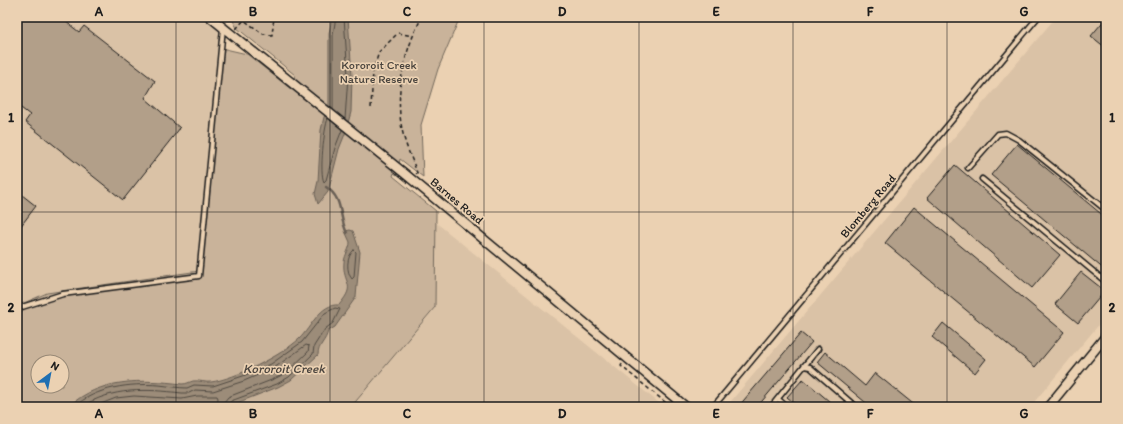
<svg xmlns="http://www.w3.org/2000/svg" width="1123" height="424" font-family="Itim,sans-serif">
	<rect width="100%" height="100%" fill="#ebd1b2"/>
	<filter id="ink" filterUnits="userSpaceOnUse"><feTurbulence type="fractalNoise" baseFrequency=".025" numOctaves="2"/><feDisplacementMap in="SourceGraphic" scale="8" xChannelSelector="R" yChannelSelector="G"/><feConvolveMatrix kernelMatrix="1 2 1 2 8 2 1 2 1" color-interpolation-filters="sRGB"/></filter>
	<g filter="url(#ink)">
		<g fill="#dac2a6">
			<path d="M17,17H224L199,271L47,293L17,306Z"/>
			<path d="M1056,17H1106V316L1030,407H726Z"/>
			<path d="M434,221L664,407H351L435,307Z"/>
		</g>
		<path fill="#c9b39a" stroke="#72685b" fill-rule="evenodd" d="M231,17H460L438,69L421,125L423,177L400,159L397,175L394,173L393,176L436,211L435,307L351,407H17V306L47,293L199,271L221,48L247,54L292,90L295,75L237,28ZM38,362H62V386H38Z"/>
		<g fill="#9c8c79" stroke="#695f54">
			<path d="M332,17H348L352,76L351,112L345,134L339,149L328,192L318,204L315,194L318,181L321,130L324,117L329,109V34Z"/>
			<path d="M350,230L353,231L360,252L356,297L335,327L328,331C326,341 318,345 318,355L291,380L278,387L229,406L68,407C100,378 141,379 182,384C187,384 189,382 193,381C199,380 206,383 211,382C235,379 282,355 299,339C311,328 320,303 339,305C358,283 342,285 344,262C345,254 350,249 350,242L345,231Z"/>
		</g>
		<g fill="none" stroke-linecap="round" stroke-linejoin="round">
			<g stroke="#4f4941" stroke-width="1">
				<path d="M344,17L348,76L345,119"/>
				<path d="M333,110V35L336,17"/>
				<path d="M328,118C324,129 319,172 324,182L326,180L335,148L342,130"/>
				<path d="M354,250L356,252L354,277L352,279C346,272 346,256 354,250Z"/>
				<path d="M74,407C96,387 130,383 159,385C169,386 178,388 187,388L194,385L213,386L243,376L271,364L302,342L325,313L335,308L340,309L333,323L325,329L314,346L313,354L289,377L277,384L231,401L228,407"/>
				<path d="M81,407C113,387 146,389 182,393H189L195,390L213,391L244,381L274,368L306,345L309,346L308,352L286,373L274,379L228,397L224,402L223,407"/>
				<path d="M93,407L116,398L134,396L182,399L197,396H217L218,398L217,407"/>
			</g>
			<path stroke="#695f54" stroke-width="2.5" d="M326,187C344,199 338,215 347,233"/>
		</g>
		<g fill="#b29f89" stroke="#1c1c1c">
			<path d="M17,17H60L79,32L84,26L155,81L145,98L180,128L123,200L25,122L30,115L17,105Z"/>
			<path d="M1106,18V48L1091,36Z"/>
			<path d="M1017,144L1106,218V271L991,175Z"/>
			<path d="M955,165L1060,255L1032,288L927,198Z"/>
			<path d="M17,191L36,206L17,231Z"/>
			<path d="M914,207L1064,332L1035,367L885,243Z"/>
			<path d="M1081,272L1105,291L1078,323L1055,304Z"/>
			<path d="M943,323L986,359L975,373L932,337Z"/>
			<path d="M801,333L812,342L757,407H738Z"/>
			<path d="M825,352L865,386L875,373L917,407H871L817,362Z"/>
			<path d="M803,379L836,407H799L787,397Z"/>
		</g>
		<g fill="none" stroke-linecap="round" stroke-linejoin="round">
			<g stroke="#1c1c1c" stroke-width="7">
				<g id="service">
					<path d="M968,168L998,134L1006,133L1019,140L1106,210"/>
					<path d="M982,179L1106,282"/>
					<path d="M17,311L22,307L63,294L199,276L223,28"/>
					<path d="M804,366L818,349"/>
					<path d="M778,399L787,407"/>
					<path d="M713,407L1038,17"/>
					<path d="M771,407L804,366L810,367L856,407"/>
				</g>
			</g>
			<g stroke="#1c1c1c" stroke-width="11">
				<g id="minor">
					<path d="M210,17L404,173L686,407"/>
					<path d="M1048,407L1106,336"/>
				</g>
			</g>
			<g stroke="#1c1c1c" stroke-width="1.5" stroke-dasharray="4 3" stroke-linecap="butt">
				<path d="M236,29L244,20L263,34L272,35L274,17"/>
				<path d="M371,108L373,71L379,52L398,33L412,36"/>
				<path d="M416,174L417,173C414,163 409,154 406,144C392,103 402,54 422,17"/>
				<path d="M622,364L621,366L671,407"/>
			</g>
			<use href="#service" stroke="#ebd1b2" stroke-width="4"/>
			<use href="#minor" stroke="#ebd1b2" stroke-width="8"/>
		</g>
	</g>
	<path fill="none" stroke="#1c1c1c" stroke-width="1" stroke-opacity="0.55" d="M176,17V407M330,17V407M484,17V407M639,17V407M793,17V407M947,17V407M17,212H1106"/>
	<g text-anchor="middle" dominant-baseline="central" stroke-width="3.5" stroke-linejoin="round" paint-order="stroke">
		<g font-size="12" fill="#47423c" stroke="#ebd1b2">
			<text x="379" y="65">Kororoit Creek<tspan x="379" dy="14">Nature Reserve</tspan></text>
		</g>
		<g font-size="12" fill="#1c1c1c" stroke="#ebd1b2">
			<text transform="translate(457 201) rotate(40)">Barnes Road</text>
			<text transform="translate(868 206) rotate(-50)">Blomberg Road</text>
		</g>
		<g font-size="13" font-style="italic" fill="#49433d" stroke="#ebd1b2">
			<text x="284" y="368">Kororoit Creek</text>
		</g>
	</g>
	<rect width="1123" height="424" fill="none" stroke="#ebd1b2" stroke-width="44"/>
	<g transform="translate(50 374) rotate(32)"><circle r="19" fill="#ebd1b2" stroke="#988976"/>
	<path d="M0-3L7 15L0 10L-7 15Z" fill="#1f6fb2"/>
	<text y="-6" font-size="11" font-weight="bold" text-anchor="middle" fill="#1c1c1c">N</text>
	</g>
	<rect x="22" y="22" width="1079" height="380" fill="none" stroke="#1c1c1c" stroke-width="1.5"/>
	<g font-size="13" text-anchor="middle" font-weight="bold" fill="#1c1c1c">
		<text x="99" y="16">A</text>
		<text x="253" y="16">B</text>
		<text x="407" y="16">C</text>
		<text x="562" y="16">D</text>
		<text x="716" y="16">E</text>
		<text x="870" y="16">F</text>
		<text x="1024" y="16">G</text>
		<text x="11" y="122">1</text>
		<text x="1112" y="122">1</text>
		<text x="11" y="312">2</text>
		<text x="1112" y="312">2</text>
		<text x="99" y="418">A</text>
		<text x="253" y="418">B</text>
		<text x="407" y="418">C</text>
		<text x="562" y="418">D</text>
		<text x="716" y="418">E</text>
		<text x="870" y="418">F</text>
		<text x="1024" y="418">G</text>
	</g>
</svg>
